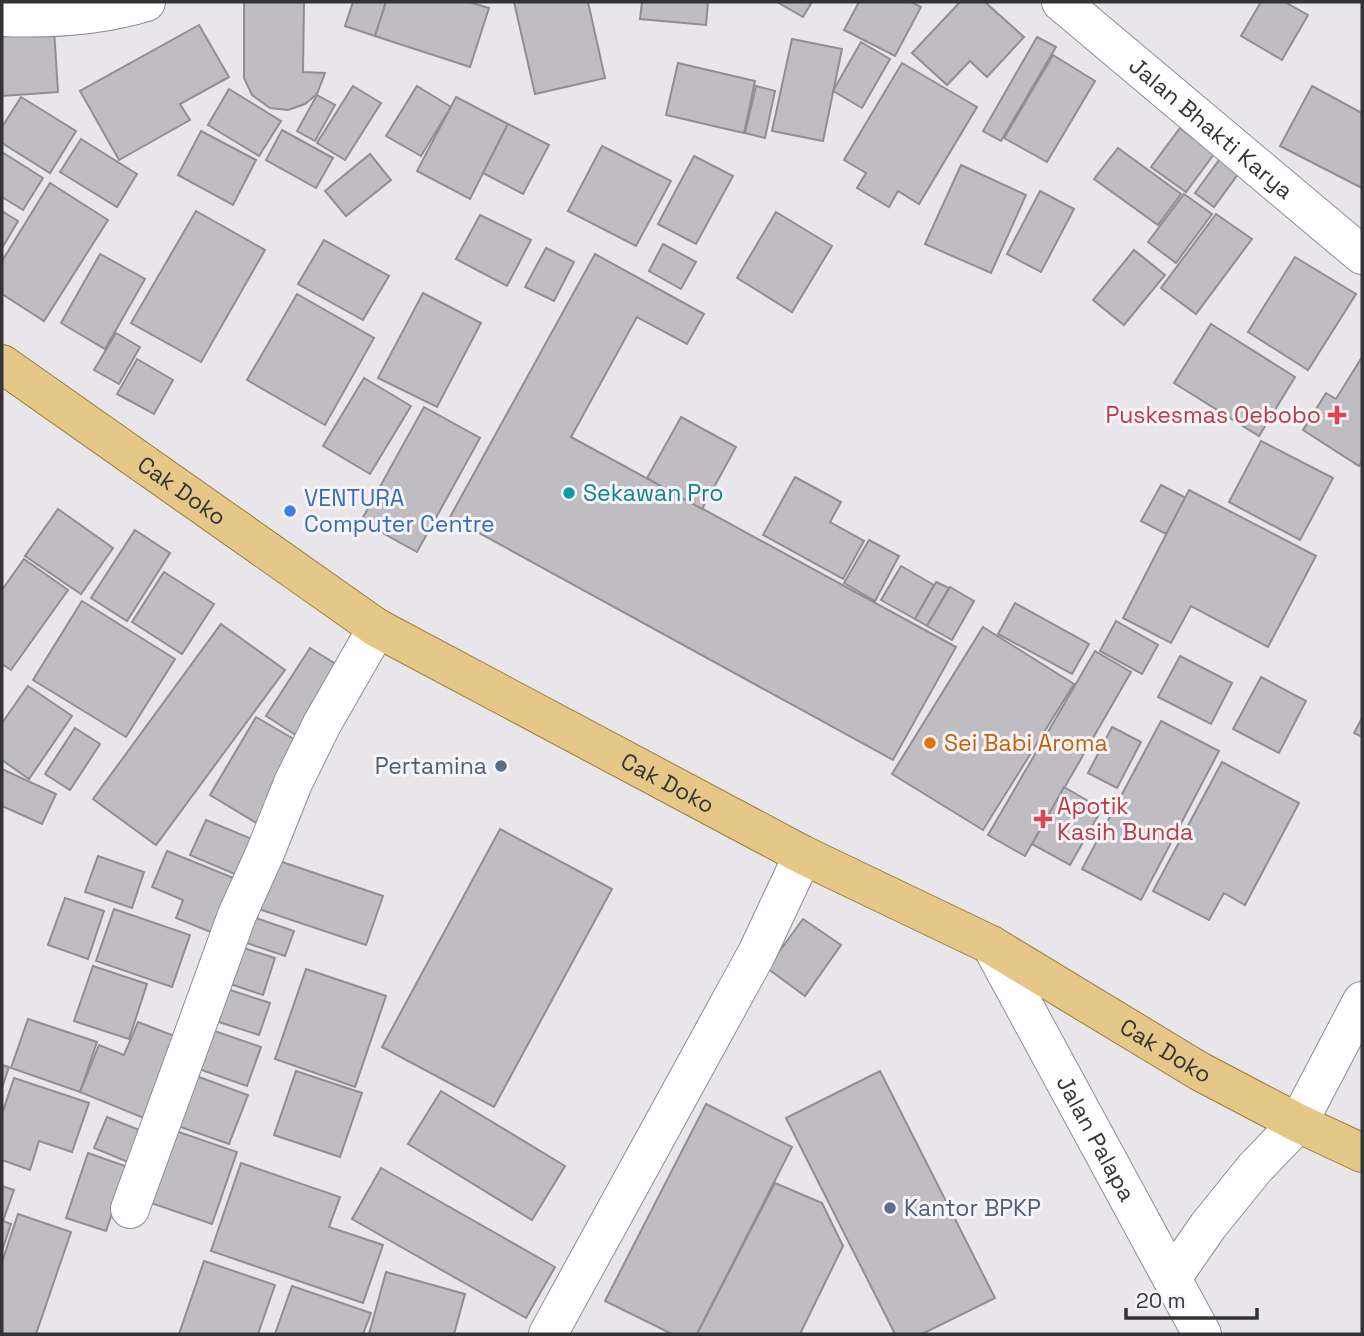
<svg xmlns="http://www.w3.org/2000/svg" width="1364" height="1336" font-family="'Space Grotesk',sans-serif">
	<rect width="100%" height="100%" fill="#e8e6eb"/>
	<g fill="#bfbcc2" stroke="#908e93" stroke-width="2">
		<path d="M244,2H304L303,72L325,73L317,94L305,104L288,110L270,108L252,95L244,78Z"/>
		<path d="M353,2H386L375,36L345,26Z"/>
		<path d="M386,2H469L489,8L470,67L375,36Z"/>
		<path d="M514,2H588L605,78L535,94Z"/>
		<path d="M642,2H708L706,25L640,19Z"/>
		<path d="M777,2H812L803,17Z"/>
		<path d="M859,2H911L921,7L895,56L844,30Z"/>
		<path d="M960,2H985L1024,37L987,77L970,61L947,85L912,53Z"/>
		<path d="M1261,2H1285L1308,15L1282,60L1241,36Z"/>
		<path d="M199,25L229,77L180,104L190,120L119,160L80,91Z"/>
		<path d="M54,29L58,92L2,96V33Z"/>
		<path d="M1037,37L1056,47L1001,141L983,131Z"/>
		<path d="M792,39L842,49L823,141L772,131Z"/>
		<path d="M861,42L890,59L862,108L833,91Z"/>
		<path d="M1053,55L1095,81L1047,162L1004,138Z"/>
		<path d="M678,63L755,81L744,133L666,115Z"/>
		<path d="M902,63L977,107L919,204L898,191L889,207L857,188L866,173L844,160Z"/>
		<path d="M353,86L381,103L345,160L317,143Z"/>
		<path d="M417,86L451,107L421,156L386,136Z"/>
		<path d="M756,86L775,91L765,138L745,133Z"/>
		<path d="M1312,86L1362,113V188L1280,146Z"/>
		<path d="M229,89L281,121L259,156L208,125Z"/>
		<path d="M317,95L335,105L315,141L297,131Z"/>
		<path d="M21,97L76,131L50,173L2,143V127Z"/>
		<path d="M456,97L508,124L470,199L417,171Z"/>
		<path d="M508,124L549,145L523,194L483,173Z"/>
		<path d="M1180,128L1214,154L1186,192L1151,167Z"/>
		<path d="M282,130L333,158L316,188L266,160Z"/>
		<path d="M201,131L256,160L233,205L178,175Z"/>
		<path d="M81,139L137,174L117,207L60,172Z"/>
		<path d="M602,146L671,181L636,246L568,211Z"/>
		<path d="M1118,148L1181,194L1158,225L1094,179Z"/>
		<path d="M2,152L43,178L23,210L2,197Z"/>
		<path d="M370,154L391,180L346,216L325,191Z"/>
		<path d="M694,156L733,176L696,244L658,224Z"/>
		<path d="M1222,156L1241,170L1214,207L1195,193Z"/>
		<path d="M961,165L1026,195L991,273L925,244Z"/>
		<path d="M50,183L108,220L44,321L2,294V261Z"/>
		<path d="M1040,191L1074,209L1041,272L1007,254Z"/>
		<path d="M1184,194L1212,214L1176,263L1148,242Z"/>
		<path d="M2,211L18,221L2,248Z"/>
		<path d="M196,211L265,250L201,362L131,323Z"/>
		<path d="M776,212L832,246L792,312L737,278Z"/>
		<path d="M1216,214L1252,239L1196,314L1161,288Z"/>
		<path d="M480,215L531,240L507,286L456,259Z"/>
		<path d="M324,240L389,276L363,320L298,284Z"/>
		<path d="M663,244L696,262L681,289L649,271Z"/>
		<path d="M546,248L574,262L554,301L525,287Z"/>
		<path d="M1134,250L1165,275L1124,325L1093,300Z"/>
		<path d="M100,254L145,279L105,349L61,323Z"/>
		<path d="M595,254L704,314L687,344L637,317L571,437L956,647L893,760L450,517Z"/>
		<path d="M1295,257L1356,294L1308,370L1248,332Z"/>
		<path d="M423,293L481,323L437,407L378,378Z"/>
		<path d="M297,294L374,338L325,425L247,380Z"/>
		<path d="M1211,324L1295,377L1259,436L1174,383Z"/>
		<path d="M116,333L140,347L119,384L94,370Z"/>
		<path d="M1362,357V461L1359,466L1303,430L1326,393L1336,399Z"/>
		<path d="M137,359L173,380L154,414L117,394Z"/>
		<path d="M364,378L411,406L370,474L323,446Z"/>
		<path d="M424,407L480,438L417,552L361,521Z"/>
		<path d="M681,417L736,447L702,509L647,478Z"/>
		<path d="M1261,441L1333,478L1300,540L1229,502Z"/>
		<path d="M795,477L841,502L830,522L864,541L843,579L763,535Z"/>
		<path d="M1161,485L1186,498L1166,534L1141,521Z"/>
		<path d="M1189,490L1316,556L1268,647L1191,606L1171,643L1123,618Z"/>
		<path d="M58,509L113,548L81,594L25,556Z"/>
		<path d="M135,530L170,553L127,621L91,598Z"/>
		<path d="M869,540L899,556L875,601L844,583Z"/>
		<path d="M24,559L68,590L11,670L2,664V590Z"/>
		<path d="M901,566L934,585L915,619L881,600Z"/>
		<path d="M164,572L214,604L182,654L132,622Z"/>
		<path d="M936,582L949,588L927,626L915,619Z"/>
		<path d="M950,587L974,601L952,640L927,626Z"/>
		<path d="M82,601L175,659L126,737L33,680Z"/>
		<path d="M1015,603L1089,644L1072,674L998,634Z"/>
		<path d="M1116,621L1158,645L1142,674L1100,651Z"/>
		<path d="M221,624L285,670L156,845L93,799Z"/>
		<path d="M983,627L1074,684L983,830L892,774Z"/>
		<path d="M310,648L347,671L302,739L266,716Z"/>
		<path d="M1095,651L1131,672L1025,856L988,835Z"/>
		<path d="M1180,656L1232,683L1211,724L1158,697Z"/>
		<path d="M1261,677L1306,701L1279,753L1233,729Z"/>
		<path d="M28,686L72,716L29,779L2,760V723Z"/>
		<path d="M256,717L304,745L258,824L210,795Z"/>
		<path d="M1362,718V737L1354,733Z"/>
		<path d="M1161,721L1219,751L1141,900L1082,869Z"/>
		<path d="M1112,727L1141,742L1117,788L1088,773Z"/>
		<path d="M75,728L100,744L70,790L45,774Z"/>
		<path d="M1222,762L1299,803L1245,905L1224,893L1209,920L1153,891Z"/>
		<path d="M2,769L56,794L42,824L2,806Z"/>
		<path d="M1064,787L1102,809L1070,865L1032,844Z"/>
		<path d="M206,820L259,842L244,878L190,855Z"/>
		<path d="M500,829L612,889L494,1107L382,1047Z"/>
		<path d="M167,851L241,881L218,935L176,918L183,900L152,887Z"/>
		<path d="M98,856L144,872L132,908L85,892Z"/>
		<path d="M267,857L383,896L366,945L250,906Z"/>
		<path d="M65,898L104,911L88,959L48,945Z"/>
		<path d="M114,909L190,935L172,987L96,961Z"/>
		<path d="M241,913L294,931L285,956L232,938Z"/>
		<path d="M803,919L841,945L805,996L767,968Z"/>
		<path d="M231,944L275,958L263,995L218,980Z"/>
		<path d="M93,966L147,984L129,1039L74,1021Z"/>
		<path d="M306,969L386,996L355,1087L275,1059Z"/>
		<path d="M227,989L270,1003L259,1035L216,1021Z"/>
		<path d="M28,1019L97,1042L80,1092L11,1068Z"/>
		<path d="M138,1022L190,1042L156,1123L80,1092L99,1045L124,1055Z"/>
		<path d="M203,1027L261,1047L247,1086L190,1066Z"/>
		<path d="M2,1065L9,1067L2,1088Z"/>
		<path d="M296,1071L362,1093L340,1157L274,1135Z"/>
		<path d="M880,1071L995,1298L922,1334H895L786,1118Z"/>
		<path d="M188,1073L248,1095L229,1144L169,1123Z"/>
		<path d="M14,1078L89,1103L72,1152L39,1141L30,1170L2,1160V1114Z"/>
		<path d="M441,1091L565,1166L532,1220L408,1144Z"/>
		<path d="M706,1104L792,1147L697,1334H672L605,1301Z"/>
		<path d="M107,1117L149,1134L135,1165L94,1148Z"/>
		<path d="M170,1129L237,1152L212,1224L145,1201Z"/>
		<path d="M88,1153L128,1167L106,1231L66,1218Z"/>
		<path d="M241,1163L340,1197L329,1227L383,1245L363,1303L211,1251Z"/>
		<path d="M381,1168L555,1267L526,1318L352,1219Z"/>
		<path d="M775,1183L822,1203L843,1246L800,1334H697Z"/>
		<path d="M2,1186L14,1190L3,1221L11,1224L2,1251Z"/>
		<path d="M18,1214L71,1232L36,1334H2V1262Z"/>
		<path d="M204,1261L275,1285L258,1334H179Z"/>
		<path d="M386,1272L465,1294L454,1334H369Z"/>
		<path d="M292,1286L371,1313L363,1334H275Z"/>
	</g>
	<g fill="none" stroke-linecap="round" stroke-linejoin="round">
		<g stroke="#8e8c91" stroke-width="40">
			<g id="minor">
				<path id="s1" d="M1061,2L1362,255"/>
				<path d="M2,17C50,19 100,16 146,2"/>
				<path d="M130,1209L237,915L265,853L293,783L322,724L377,628"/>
				<path d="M1172,1278L1208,1226L1254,1169L1298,1123L1362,1001"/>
				<path d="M548,1334L757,953L803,855"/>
			</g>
		</g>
		<g stroke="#8e8c91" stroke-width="40">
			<g id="secondary">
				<path id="s2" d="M991,945L1202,1334"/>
			</g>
		</g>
		<g stroke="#9c7c36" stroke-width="40">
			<g id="primary">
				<path id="s3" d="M2,364L377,628L803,855L991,945L1199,1071L1298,1123L1362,1153"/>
			</g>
		</g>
		<use href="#minor" stroke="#fff" stroke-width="38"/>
		<use href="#secondary" stroke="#fff" stroke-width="38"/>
		<use href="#primary" stroke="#e5c887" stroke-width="38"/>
	</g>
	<g fill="#e0444e" stroke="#f6f3f9" stroke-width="2.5">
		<path d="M1333.5 404.5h7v7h7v7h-7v7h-7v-7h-7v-7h7z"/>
		<path d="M1039.5 808.5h7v7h7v7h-7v7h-7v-7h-7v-7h7z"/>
	</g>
	<circle fill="#0f9aa8" stroke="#f6f3f9" stroke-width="2.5" cx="569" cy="493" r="7"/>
	<circle fill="#3f7fe0" stroke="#f6f3f9" stroke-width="2.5" cx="290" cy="511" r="7"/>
	<circle fill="#e8710a" stroke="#f6f3f9" stroke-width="2.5" cx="930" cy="743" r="7"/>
	<g fill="#5c6f8a" stroke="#f6f3f9" stroke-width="2.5">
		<circle cx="501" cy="766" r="7"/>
		<circle cx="890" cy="1208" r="7"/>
	</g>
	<g text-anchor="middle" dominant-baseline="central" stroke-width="6" stroke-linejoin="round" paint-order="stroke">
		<g font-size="23" fill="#343335" stroke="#f6f3f9">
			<text stroke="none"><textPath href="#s1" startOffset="196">Jalan Bhakti Karya</textPath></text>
			<text stroke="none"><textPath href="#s3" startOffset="220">Cak Doko</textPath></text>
			<text stroke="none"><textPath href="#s3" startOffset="788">Cak Doko</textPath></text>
			<text stroke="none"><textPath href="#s3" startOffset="1354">Cak Doko</textPath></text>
			<text stroke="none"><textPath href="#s2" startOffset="220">Jalan Palapa</textPath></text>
		</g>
		<g font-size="23" fill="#be3a42" stroke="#f6f3f9" text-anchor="end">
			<text x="1321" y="415">Puskesmas Oebobo</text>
			<text x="1057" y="806" text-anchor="start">Apotik<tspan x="1057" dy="26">Kasih Bunda</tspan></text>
		</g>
		<g font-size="23" fill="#0d838f" stroke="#f6f3f9" text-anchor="start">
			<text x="583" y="493">Sekawan Pro</text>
		</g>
		<g font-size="23" fill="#366cbe" stroke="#f6f3f9" text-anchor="start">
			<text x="304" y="498">VENTURA<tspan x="304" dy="26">Computer Centre</tspan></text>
		</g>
		<g font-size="23" fill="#c56008" stroke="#f6f3f9" text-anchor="start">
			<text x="944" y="743">Sei Babi Aroma</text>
		</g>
		<g font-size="23" fill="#4e5e75" stroke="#f6f3f9" text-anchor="end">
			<text x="487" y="766">Pertamina</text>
			<text x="904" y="1208" text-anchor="start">Kantor BPKP</text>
		</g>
	</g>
	<rect width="1364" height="1336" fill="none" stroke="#343335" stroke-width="7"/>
	<path d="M1126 1308v10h131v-10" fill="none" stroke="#343335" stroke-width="3.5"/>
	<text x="1136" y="1308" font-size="21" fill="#343335" stroke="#f6f3f9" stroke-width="5" paint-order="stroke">20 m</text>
</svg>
